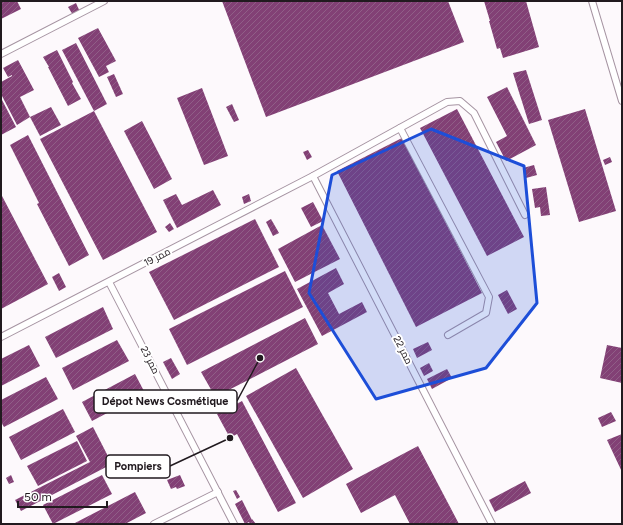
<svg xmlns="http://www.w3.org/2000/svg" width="623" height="525" font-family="Figtree,Cairo,sans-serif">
	<defs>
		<pattern id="building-hatch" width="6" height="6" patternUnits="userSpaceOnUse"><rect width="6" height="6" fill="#824075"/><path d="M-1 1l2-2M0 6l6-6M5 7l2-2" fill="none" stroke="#905e87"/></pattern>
	</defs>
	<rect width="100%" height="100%" fill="#fdf9fc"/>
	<g fill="url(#building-hatch)">
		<path d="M1,1H17L21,9L1,19Z"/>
		<path d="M222,1H448L464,42L266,117Z"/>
		<path d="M484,1H526L539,47L503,58L500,48L497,49L489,21H490Z"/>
		<path d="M76,3L80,12L73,15L68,7Z"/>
		<path d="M98,28L116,61L106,66L109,72L99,77L78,38Z"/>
		<path d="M76,43L107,104L94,111L62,50Z"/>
		<path d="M57,50L73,82L72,83L81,99L68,106L48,67H49L43,57Z"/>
		<path d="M18,60L34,90L20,97L30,117L17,125L1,94V82L12,76V75L8,77L3,68Z"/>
		<path d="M526,70L542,120L529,124L513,73Z"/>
		<path d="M114,74L123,94L116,97L107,77Z"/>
		<path d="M507,87L536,145L506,161L496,142L507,136L487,97Z"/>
		<path d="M202,88L228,156L204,165L177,98Z"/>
		<path d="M1,98L16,127L1,135Z"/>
		<path d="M232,104L239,120L234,122L226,107Z"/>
		<path d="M51,107L61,125L40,136L30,117Z"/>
		<path d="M457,109L524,237L487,256L420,128Z"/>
		<path d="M585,109L616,211L579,222L548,120Z"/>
		<path d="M94,111L157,232L103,260L40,139Z"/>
		<path d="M142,121L172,179L154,189L124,131Z"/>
		<path d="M28,135L89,255L69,266L37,204L39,203L10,145Z"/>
		<path d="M402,138L482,293L416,327L337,171Z"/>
		<path d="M308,150L312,157L307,160L303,152Z"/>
		<path d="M610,157L612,162L605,165L603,160Z"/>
		<path d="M534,165L537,175L526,178L523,168Z"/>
		<path d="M546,187L550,215L541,216L540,207L535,208L532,189Z"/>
		<path d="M213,190L221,205L177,228L163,200L176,194L182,205Z"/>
		<path d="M1,194L48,284L1,309Z"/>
		<path d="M249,194L251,201L244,204L242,197Z"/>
		<path d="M313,202L323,221L311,227L301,208Z"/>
		<path d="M255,219L279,267L174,320L149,272Z"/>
		<path d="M271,219L279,233L273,236L266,222Z"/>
		<path d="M170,223L174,229L169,232L165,227Z"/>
		<path d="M322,225L340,259L295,282L278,249Z"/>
		<path d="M336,268L344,284L328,293L339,314L362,302L367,312L322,336L297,289Z"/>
		<path d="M285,271L303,307L187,365L169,329Z"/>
		<path d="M59,273L66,287L59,291L52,277Z"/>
		<path d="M507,290L517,309L508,314L498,295Z"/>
		<path d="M103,307L113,329L56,358L45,337Z"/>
		<path d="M305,318L318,344L217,396L218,399L193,411L190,404L213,393L201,372Z"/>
		<path d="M117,340L129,361L73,390L62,368Z"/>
		<path d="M428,342L432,350L417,358L413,349Z"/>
		<path d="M29,345L40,366L1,386V359Z"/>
		<path d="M607,345L622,348V383L600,378Z"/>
		<path d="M171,358L180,374L172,379L163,362Z"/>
		<path d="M429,363L433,371L424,376L420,368Z"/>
		<path d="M296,368L353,469L303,498L246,396Z"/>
		<path d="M447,369L452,378L432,389L427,379Z"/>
		<path d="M135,374L145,393L92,421L82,402Z"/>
		<path d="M46,377L58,399L4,427L1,422V400Z"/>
		<path d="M242,401L296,503L278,512L237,434L230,438L217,414Z"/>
		<path d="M63,409L75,432L21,460L9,437Z"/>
		<path d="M611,412L616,421L602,427L598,418Z"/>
		<path d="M93,427L112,464L21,511L15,500L90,462L76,436Z"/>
		<path d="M622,434V472L607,440Z"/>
		<path d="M77,441L87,461L38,486L27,466Z"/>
		<path d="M418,446L459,524H410L395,495L361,513L346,484Z"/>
		<path d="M11,475L14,482L9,484L6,478Z"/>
		<path d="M102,475L112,494L53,524L43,505Z"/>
		<path d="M180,475L185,486L177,489L176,487L171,489L167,480Z"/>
		<path d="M525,481L531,493L495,512L489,500Z"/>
		<path d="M236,490L240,497L237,499L233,491Z"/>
		<path d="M135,492L146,513L125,524H73Z"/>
		<path d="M242,500L252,520V519L256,524H250L249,522L245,524L235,504Z"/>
	</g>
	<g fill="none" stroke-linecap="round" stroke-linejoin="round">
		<g stroke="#a694a2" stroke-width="8">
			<g id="lane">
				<path d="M592,1L622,101"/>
				<path d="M1,54L104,1"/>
				<path d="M400,128L489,297L486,313L448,335"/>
				<path d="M313,176L492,524"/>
				<path d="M109,282L234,524"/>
				<path d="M1,337L313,176L447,102L460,101L474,113L525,215"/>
				<path d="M154,524L218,492"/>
			</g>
		</g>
		<use href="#lane" stroke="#fff" stroke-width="6"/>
	</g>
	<path fill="#1d4ed8" fill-opacity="0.2" stroke="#1d4ed8" stroke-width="3" stroke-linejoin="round" d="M431,129L524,166L537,303L486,368L376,399L309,293L332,175Z"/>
	<g text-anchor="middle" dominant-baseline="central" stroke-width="4" stroke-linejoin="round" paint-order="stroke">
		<g font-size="10" fill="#211a1f" stroke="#fff">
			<text transform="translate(157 257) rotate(-27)">ممر 19</text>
			<text transform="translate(403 350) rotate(63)">ممر 22</text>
			<text transform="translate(150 360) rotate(63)">ممر 23</text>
		</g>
	</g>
	<path fill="none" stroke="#211a1f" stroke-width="1.5" d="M260 358L237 401M230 438L170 466"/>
	<g fill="#211a1f" stroke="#fff" stroke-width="1.5">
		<circle cx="260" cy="358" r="4"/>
		<circle cx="230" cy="438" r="4"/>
	</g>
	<g fill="#fff" stroke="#211a1f" stroke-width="1.5">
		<rect x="94" y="390" width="143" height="23" rx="4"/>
		<rect x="106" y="455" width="64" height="23" rx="4"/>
	</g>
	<g font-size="11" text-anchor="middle" font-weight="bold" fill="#211a1f">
		<text x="165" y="405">Dépot News Cosmétique</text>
		<text x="138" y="470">Pompiers</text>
	</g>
	<rect width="623" height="525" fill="none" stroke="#211a1f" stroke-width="4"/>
	<path d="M18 501v6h89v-6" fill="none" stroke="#211a1f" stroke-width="2"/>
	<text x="24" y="501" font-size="12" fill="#211a1f" stroke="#ffffff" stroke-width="3" paint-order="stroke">50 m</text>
</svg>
